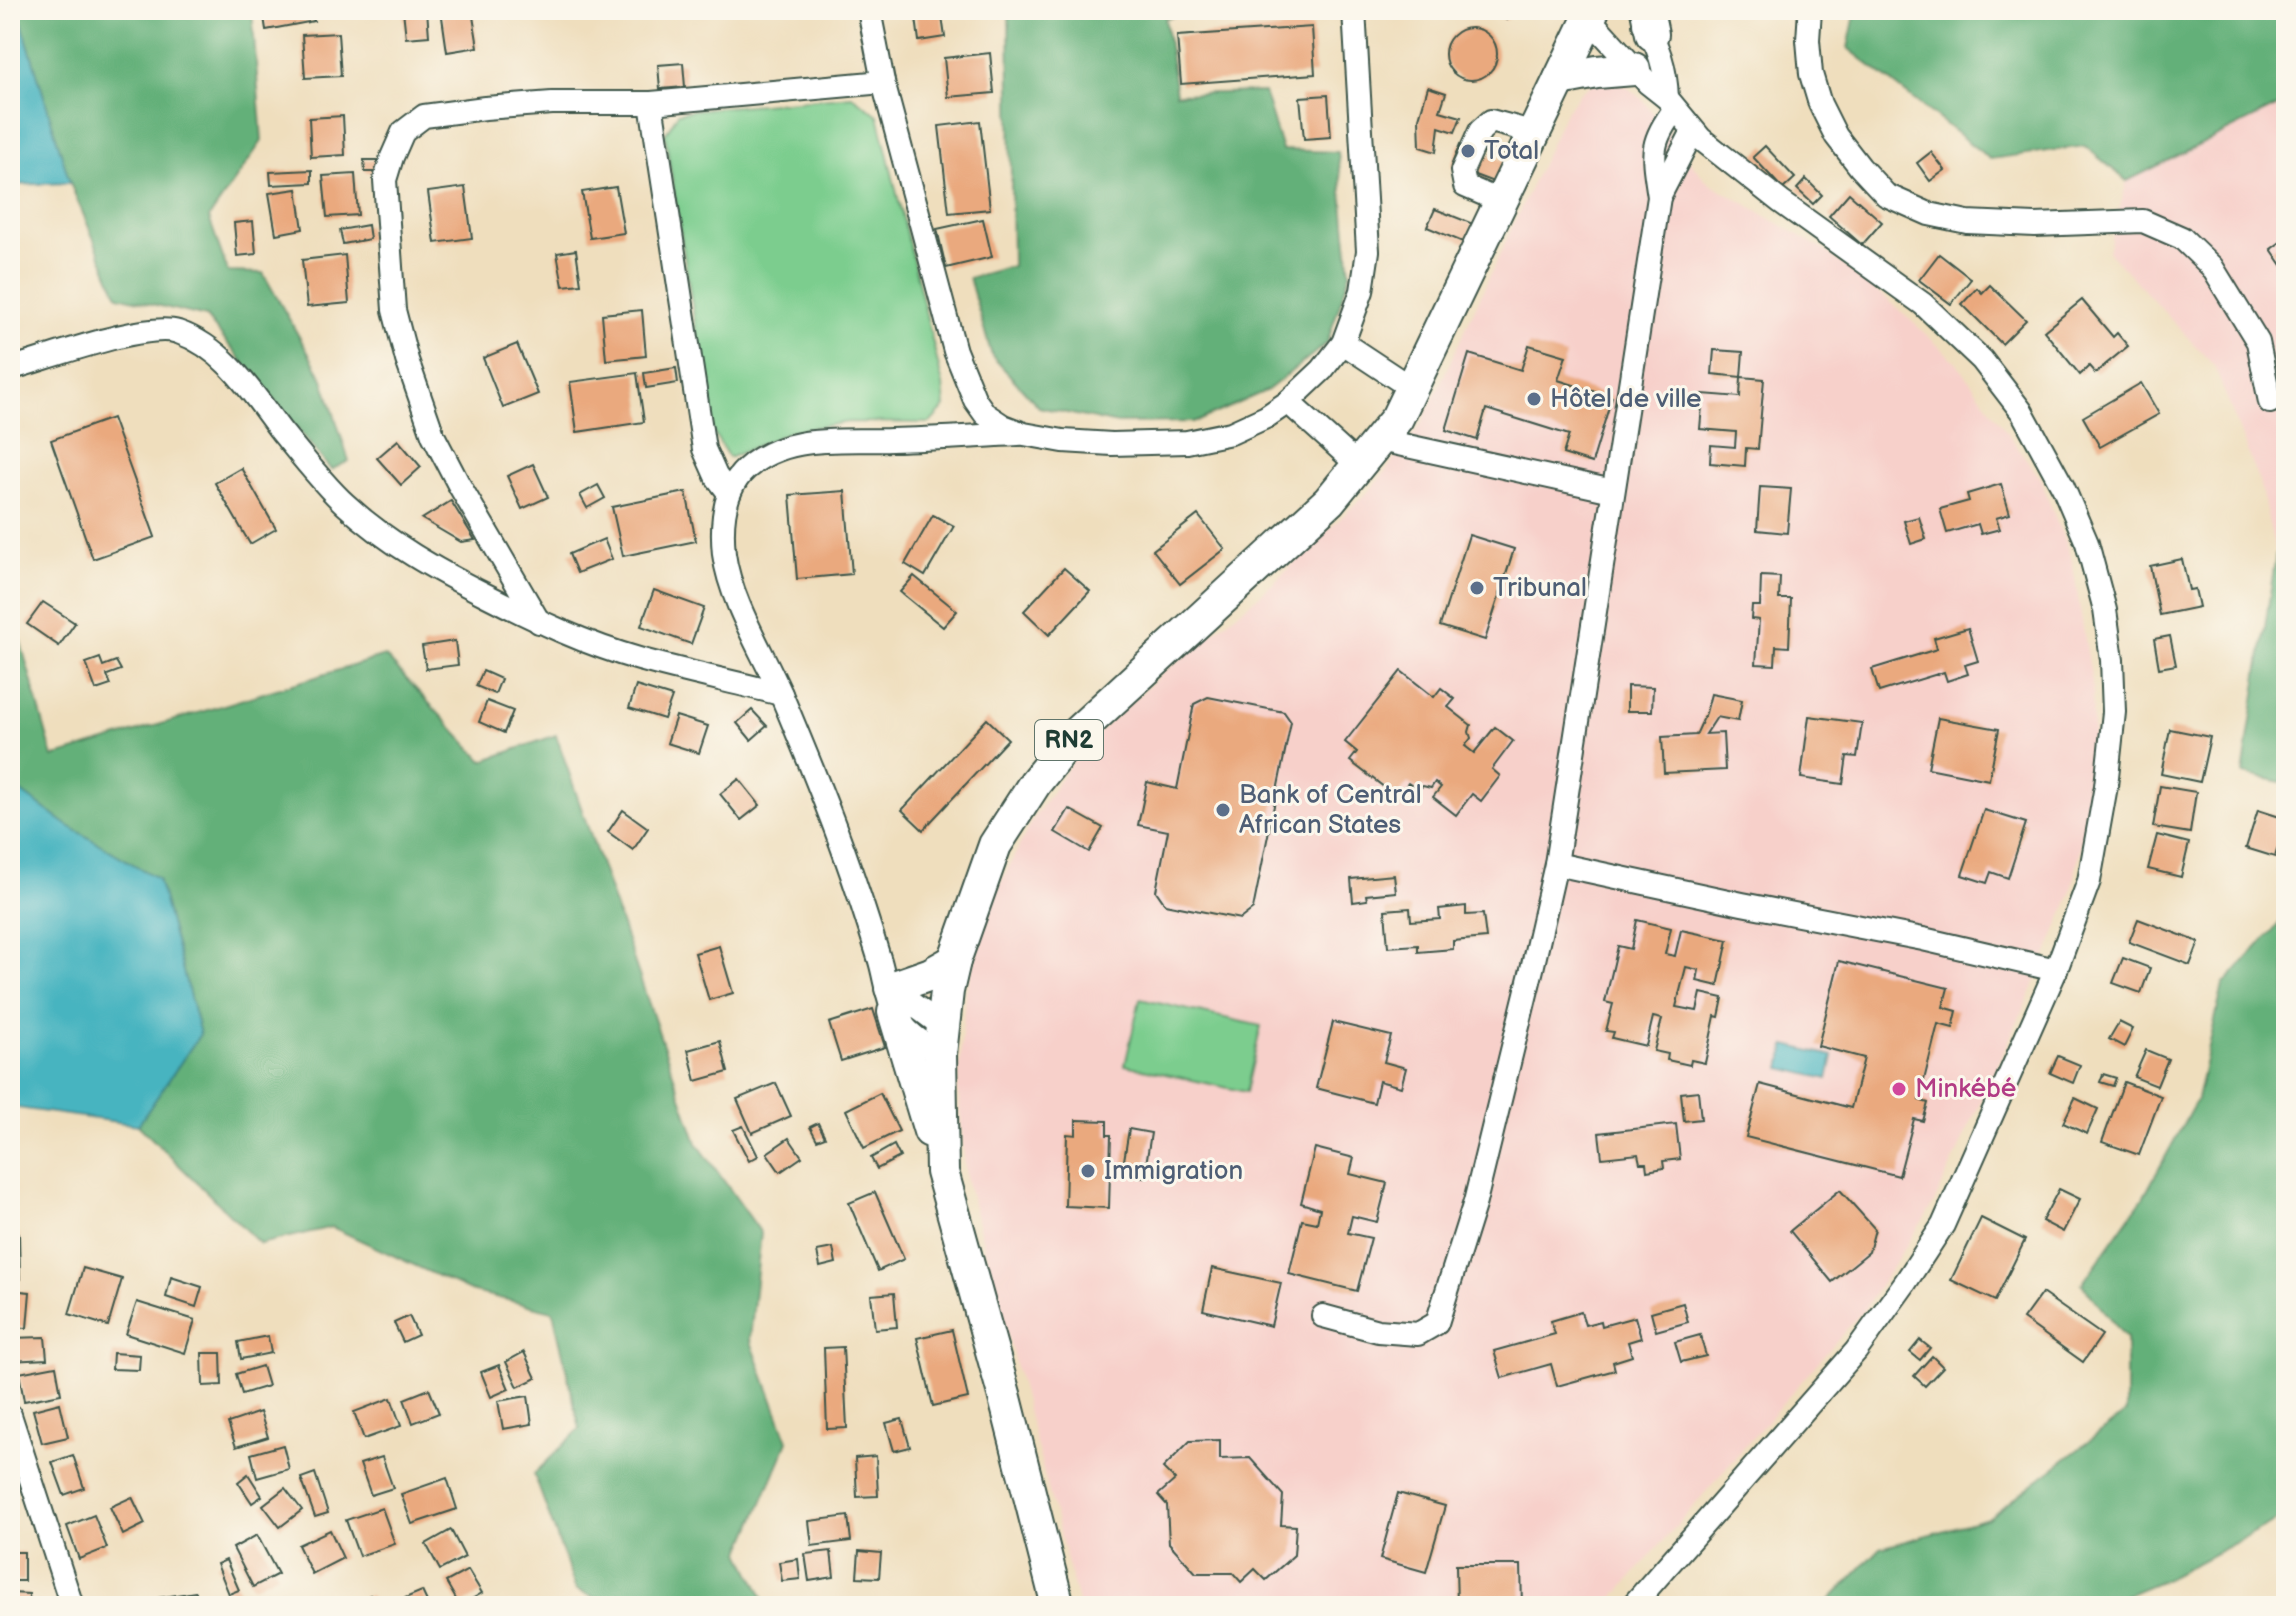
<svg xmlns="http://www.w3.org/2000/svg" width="2296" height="1616" font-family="'Balsamiq Sans',sans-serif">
	<rect width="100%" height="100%" fill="#fbf7ec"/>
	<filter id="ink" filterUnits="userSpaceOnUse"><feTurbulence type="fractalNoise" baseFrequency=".0125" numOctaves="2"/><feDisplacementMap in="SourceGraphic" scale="16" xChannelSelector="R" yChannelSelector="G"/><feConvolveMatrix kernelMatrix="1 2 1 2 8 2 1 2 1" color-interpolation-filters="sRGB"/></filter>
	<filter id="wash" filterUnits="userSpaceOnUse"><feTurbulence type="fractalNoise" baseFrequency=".006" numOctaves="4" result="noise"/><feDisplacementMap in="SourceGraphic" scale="32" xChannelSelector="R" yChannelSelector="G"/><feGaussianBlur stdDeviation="1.8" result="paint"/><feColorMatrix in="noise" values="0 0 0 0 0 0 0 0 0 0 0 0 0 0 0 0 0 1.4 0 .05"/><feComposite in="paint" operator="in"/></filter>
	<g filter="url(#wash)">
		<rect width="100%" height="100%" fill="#efdebd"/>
		<g fill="#f7d0ca">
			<path d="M1614,81L1628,88L1643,100L1705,180L1827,252L1893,304L1957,363L2040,478L2072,560L2092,682L2094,776L2072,891L2033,988L1932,1207L1865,1308L1607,1606H1079L966,1178L958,1090L965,995L989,907L1030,824L1079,751L1162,674L1266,590L1374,486L1422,423L1565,112L1580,93L1593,83Z"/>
			<path d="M2286,102V553L2276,554L2259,481L2214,366L2108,251L2127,181Z"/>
		</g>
		<g fill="#7bcd8e" stroke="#4d8561" stroke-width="2">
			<path d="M852,96L878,115L943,385L945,407L930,423L849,422L791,431L729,458L712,430L665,135L678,113L694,110Z"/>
			<path d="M1140,999L1261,1026L1246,1092L1125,1065Z"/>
		</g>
		<g fill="#64b079" stroke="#427656" stroke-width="2">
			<path d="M18,10H252L262,141L209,218L228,272L263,273L323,379L349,461L331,470L206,317L118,296L70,183Z"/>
			<path d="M1009,10H1201L1165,18L1176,94L1264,92L1282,150L1338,152L1350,273L1327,343L1268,390L1196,422L1113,423L1039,407L992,356L969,278L1012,266Z"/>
			<path d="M1856,10H2286V102L2127,181L2085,146L1990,159L1848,48Z"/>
			<path d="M2286,553V783L2243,774L2276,554Z"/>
			<path d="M10,604L53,757L385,656L483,761L556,735L697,1143L761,1233L750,1339L788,1441L741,1552L767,1606H615L576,1590L534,1474L580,1429L553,1311L470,1291L332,1227L260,1244L138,1125L200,1034L158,879L67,825L10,784Z"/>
			<path d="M2285,917L2286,1516L2172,1576L2100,1606H1824L1881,1548L1988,1518L2126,1413V1338L2082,1284L2143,1198L2197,1099L2223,985Z"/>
		</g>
		<g fill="#46b4c0" stroke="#32787a" stroke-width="2">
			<path d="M10,10H18L70,183L10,185Z"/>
			<path d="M10,784L67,825L158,879L200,1034L138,1125L10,1107Z"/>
			<path d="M1786,1045L1833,1056L1828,1079L1781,1068Z"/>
		</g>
		<g id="blocks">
			<g fill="#eaa97e">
				<path d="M263,10H312L314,21L266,30Z"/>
				<path d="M403,10H427L429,36L406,38Z"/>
				<path d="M441,10H472L478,47L447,52Z"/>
				<path d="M915,10H941L945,37L919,41Z"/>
				<path d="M966,10H988V16L966,17Z"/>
				<path d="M1480,10H1511L1507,20Z"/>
				<path d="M1312,27L1315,74L1181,84L1177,36Z"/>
				<circle cx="1471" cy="54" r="26"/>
				<path d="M338,33L341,76L305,78L302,35Z"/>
				<path d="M990,53L994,93L948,97L944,58Z"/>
				<path d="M683,63L685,87L660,89L658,65Z"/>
				<path d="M1428,87L1446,93L1440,111L1461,117L1455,132L1439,127L1436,152L1420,147L1419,118Z"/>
				<path d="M1328,95L1331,137L1304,139L1300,97Z"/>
				<path d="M343,116L345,155L311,157L309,118Z"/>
				<path d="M980,121L990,209L949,213L939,126Z"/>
				<path d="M1460,144L1505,161L1496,183L1451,166Z"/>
				<path d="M1765,146L1795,178L1783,189L1753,157Z"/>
				<path d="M1931,152L1945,170L1930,181L1917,163Z"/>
				<path d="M364,160H377L378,172H365Z"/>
				<path d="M312,170V183L271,185L270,172Z"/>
				<path d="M355,174L358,215L327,217L323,176Z"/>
				<path d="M1806,179L1822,195L1813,204L1797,189Z"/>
				<path d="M465,187L472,238L435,243L428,192Z"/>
				<path d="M616,187L624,233L590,238L582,192Z"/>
				<path d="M297,189L303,229L276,234L269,193Z"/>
				<path d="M1849,193L1882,222L1862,245L1829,216Z"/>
				<path d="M1435,209L1473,224L1465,243L1427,227Z"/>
				<path d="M983,219L992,257L946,268L937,229Z"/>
				<path d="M253,221L256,254L237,256L234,223Z"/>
				<path d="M368,225L370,239L343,244L340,230Z"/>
				<path d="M2286,238V271L2271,249Z"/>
				<path d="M576,250L581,284L563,286L557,253Z"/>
				<path d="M1939,254L1971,279L1951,304L1919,280Z"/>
				<path d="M345,255L349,303L307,307L302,260Z"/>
				<path d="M1990,285L2026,320L2002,344L1962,304L1977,288L1982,293Z"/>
				<path d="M2082,300L2113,337L2117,333L2128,346L2095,373L2089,366L2080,375L2044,331Z"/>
				<path d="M642,310L646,356L606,360L602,314Z"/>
				<path d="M517,344L538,394L503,408L483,358Z"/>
				<path d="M1529,345L1566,356L1558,380L1612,397L1592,463L1563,454L1569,435L1486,409L1477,440L1446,430L1469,354L1521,370Z"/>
				<path d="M1714,350L1743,352L1741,377L1712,374Z"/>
				<path d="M676,368L678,383L646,388L644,373Z"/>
				<path d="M637,373L644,422L577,432L570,382Z"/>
				<path d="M1741,377L1764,379L1758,449L1746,448L1745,466L1710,463L1711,445L1735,447L1736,432L1700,429L1703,394L1740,397Z"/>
				<path d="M2141,383L2159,414L2100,447L2083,417Z"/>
				<path d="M112,418L155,537L93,559L51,440Z"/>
				<path d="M398,440L421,467L401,485L377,458Z"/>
				<path d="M533,464L548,497L522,509L507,476Z"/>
				<path d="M241,468L276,529L250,544L215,483Z"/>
				<path d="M2001,484L2010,514L1996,518L2000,529L1981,534L1978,524L1947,533L1940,509L1969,501L1967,494Z"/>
				<path d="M598,485L605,498L587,508L580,495Z"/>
				<path d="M1760,487L1791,489L1787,533L1757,530Z"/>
				<path d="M845,491L852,574L797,579L790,495Z"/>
				<path d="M686,492L696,541L623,556L612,507Z"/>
				<path d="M451,501L475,540L461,542L422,519Z"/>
				<path d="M933,515L954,526L925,576L905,564Z"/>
				<path d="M1198,515L1225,549L1180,584L1153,550Z"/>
				<path d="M1919,517L1926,539L1911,544L1904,521Z"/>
				<path d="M1469,535L1514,549L1485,640L1440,626Z"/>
				<path d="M604,539L612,559L577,573L569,554Z"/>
				<path d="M2182,559L2189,590L2195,589L2199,607L2160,615L2150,566Z"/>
				<path d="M1064,568L1090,591L1049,635L1024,611Z"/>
				<path d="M914,576L957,611L943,627L900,592Z"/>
				<path d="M1761,576L1780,577L1779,599H1791L1789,647L1776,646L1775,665L1756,664L1759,620L1751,619L1752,606H1760Z"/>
				<path d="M654,590L704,608L691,644L641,626Z"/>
				<path d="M43,602L75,623L59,646L27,624Z"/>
				<path d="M1968,628L1978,661L1965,665L1968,674L1947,681L1944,672L1879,692L1872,669L1937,649L1934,638Z"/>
				<path d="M2170,636L2176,665L2159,668L2154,639Z"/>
				<path d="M455,641L458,665L426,669L422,646Z"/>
				<path d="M100,658L103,666L116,661L121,670L107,675L111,685L96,690L86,663Z"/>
				<path d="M483,671L501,679L495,694L476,686Z"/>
				<path d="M1401,671L1434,697L1441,688L1455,699L1448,707L1471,725L1469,732L1471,738L1465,746L1474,753L1495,727L1513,741L1492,769L1500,776L1481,801L1472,794L1456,815L1433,797L1441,787L1435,782L1431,788L1423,786L1417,789L1408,783L1397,797L1350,761L1357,752L1345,742Z"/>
				<path d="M636,686L672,697L664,719L629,708Z"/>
				<path d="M1627,686L1653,687L1652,711H1627Z"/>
				<path d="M1711,694L1742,700L1738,721L1717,717L1706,734L1723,733L1725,770L1664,773L1662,737L1696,735L1706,713Z"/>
				<path d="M1208,697L1284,712L1291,722L1253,909L1240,919L1165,904L1156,891L1168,831L1138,825L1147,782L1177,789L1194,704Z"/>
				<path d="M487,701L513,711L504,733L479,722Z"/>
				<path d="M752,710L767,726L751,740L737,723Z"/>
				<path d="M676,716L708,726L699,753L667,743Z"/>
				<path d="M1809,716L1862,723L1857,757L1847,756L1843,784L1801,778Z"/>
				<path d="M1938,718L1999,729L1989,780L1928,768Z"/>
				<path d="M987,719L1008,739L923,830L902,810Z"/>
				<path d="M2170,729L2210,737L2200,782L2161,774Z"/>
				<path d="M739,779L760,805L741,820L720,794Z"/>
				<path d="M2160,786L2196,792L2190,833L2153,827Z"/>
				<path d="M1069,809L1103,828L1089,852L1055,832Z"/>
				<path d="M623,810L648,828L633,850L608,832Z"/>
				<path d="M1984,810L2026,823L2008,878L1991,872L1987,883L1962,875Z"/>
				<path d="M2258,810L2286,819L2275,857L2246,848Z"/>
				<path d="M2157,835L2189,843L2181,877L2148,869Z"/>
				<path d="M1394,875L1396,892L1366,895L1367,900L1353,902L1351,879Z"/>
				<path d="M1466,906V915L1483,914L1486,938L1453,941V949L1418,952V945L1388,947L1385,910L1410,908L1411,921L1440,919L1439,909Z"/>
				<path d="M2138,919L2199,942L2190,965L2129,942Z"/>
				<path d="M1637,920L1671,928L1665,954L1675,956L1681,930L1728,940L1718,986L1697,981L1699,970L1686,967L1676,1007L1697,1011L1701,993L1723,998L1719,1017L1715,1016L1705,1063L1691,1060L1690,1065L1667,1060L1668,1054L1654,1051L1662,1019L1653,1017L1646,1046L1612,1038L1614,1032L1606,1031L1613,1004L1605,1002L1618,946L1631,949Z"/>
				<path d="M719,946L733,993L709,1000L695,953Z"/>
				<path d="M2123,958L2150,968L2141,993L2113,983Z"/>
				<path d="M1839,961L1948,988L1943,1007L1957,1011L1953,1028L1938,1024L1919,1100L1928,1103L1923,1121L1914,1119L1899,1176L1746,1137L1760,1084L1851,1108L1864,1058L1818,1046Z"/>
				<path d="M873,1009L885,1047L841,1061L829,1023Z"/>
				<path d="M1333,1022L1391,1036L1384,1062L1406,1068L1401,1087L1379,1081L1374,1103L1316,1088Z"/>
				<path d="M2119,1022L2133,1029L2124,1047L2109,1039Z"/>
				<path d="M720,1041L728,1072L696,1081L688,1050Z"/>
				<path d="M2146,1050L2168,1059L2157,1086L2134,1077Z"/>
				<path d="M2058,1056L2080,1065L2073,1083L2050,1073Z"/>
				<path d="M2103,1074L2116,1078L2113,1086L2100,1082Z"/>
				<path d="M2124,1082L2161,1096L2139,1155L2102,1142Z"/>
				<path d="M776,1083L791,1116L752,1133L737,1099Z"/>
				<path d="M1698,1091L1701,1119L1684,1121L1681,1093Z"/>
				<path d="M880,1093L899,1131L864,1148L846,1110Z"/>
				<path d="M2075,1098L2098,1109L2087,1134L2063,1123Z"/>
				<path d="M1076,1120L1107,1121V1135H1111L1109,1208L1065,1206L1067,1134L1076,1135Z"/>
				<path d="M818,1123L825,1137L817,1140L810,1127Z"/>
				<path d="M1676,1124L1680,1159L1663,1161L1664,1168L1647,1171L1646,1163H1640L1638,1154L1602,1158L1599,1133Z"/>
				<path d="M743,1126L758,1156L749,1161L733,1130Z"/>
				<path d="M1129,1129L1151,1133L1144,1177L1122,1173Z"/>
				<path d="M789,1138L802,1157L780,1172L767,1153Z"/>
				<path d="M894,1145L900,1157L877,1169L871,1158Z"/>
				<path d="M1315,1148L1354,1158L1350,1174L1387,1183L1377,1222L1352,1216L1348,1233L1371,1238L1357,1291L1289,1274L1302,1220L1317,1223L1320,1209L1301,1203Z"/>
				<path d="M2059,1189L2080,1199L2063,1232L2042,1221Z"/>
				<path d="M1840,1190L1875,1229L1869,1252L1832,1282L1790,1231Z"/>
				<path d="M875,1192L904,1259L878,1271L849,1203Z"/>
				<path d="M1981,1218L2025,1240L1995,1301L1951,1280Z"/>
				<path d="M10,1234H19L20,1280H10Z"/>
				<path d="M833,1248L836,1263L820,1267L817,1251Z"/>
				<path d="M83,1268L122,1279L108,1326L69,1314Z"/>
				<path d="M1212,1268L1281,1283L1271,1326L1203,1310Z"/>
				<path d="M171,1277L202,1287L196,1307L166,1297Z"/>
				<path d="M10,1290L30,1292L27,1328L10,1327Z"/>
				<path d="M894,1293L897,1327L875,1329L871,1295Z"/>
				<path d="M2042,1293L2102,1335L2083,1362L2023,1319Z"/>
				<path d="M137,1302L195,1320L185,1353L126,1334Z"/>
				<path d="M1683,1303L1688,1322L1656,1331L1651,1312Z"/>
				<path d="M1581,1312L1585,1325L1601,1321L1602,1326L1635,1317L1641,1338L1628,1342L1632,1356L1613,1362L1615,1370L1557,1386L1551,1364L1502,1378L1494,1351L1555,1334L1551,1321Z"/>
				<path d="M409,1316L418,1335L403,1342L394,1323Z"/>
				<path d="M952,1330L968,1398L933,1406L917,1338Z"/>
				<path d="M1700,1335L1706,1356L1681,1362L1675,1342Z"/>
				<path d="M268,1336L271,1353L241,1359L238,1342Z"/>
				<path d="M45,1337L47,1359L10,1361V1338Z"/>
				<path d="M1920,1340L1930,1348L1920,1360L1910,1352Z"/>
				<path d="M843,1347L847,1428L827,1429L824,1348Z"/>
				<path d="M524,1352L536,1378L518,1387L506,1362Z"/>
				<path d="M113,1353L140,1355L139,1370L112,1369Z"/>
				<path d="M202,1353H221L222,1385L203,1386Z"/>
				<path d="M1932,1356L1943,1367L1925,1386L1914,1376Z"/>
				<path d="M499,1365L509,1389L491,1397L481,1372Z"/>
				<path d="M56,1366L61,1394L24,1401L19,1373Z"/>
				<path d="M262,1366L268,1386L242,1394L236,1374Z"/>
				<path d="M429,1389L439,1413L413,1423L404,1399Z"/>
				<path d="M528,1396L532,1424L503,1429L498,1401Z"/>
				<path d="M391,1398L401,1426L364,1439L354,1412Z"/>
				<path d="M60,1403L68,1437L42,1443L33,1410Z"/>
				<path d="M260,1412L268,1437L236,1447L228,1423Z"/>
				<path d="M902,1419L910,1447L894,1451L886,1423Z"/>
				<path d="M1220,1440V1459L1250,1458L1283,1495L1281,1525L1296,1526L1294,1555L1266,1580L1255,1569L1241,1582L1233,1573H1196L1169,1543L1167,1505L1158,1495L1175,1480L1163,1468L1190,1441Z"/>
				<path d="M283,1445L289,1469L257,1478L251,1454Z"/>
				<path d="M73,1455L84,1488L64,1495L52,1462Z"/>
				<path d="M876,1456L878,1496L857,1497L855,1458Z"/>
				<path d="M382,1457L393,1488L371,1495L360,1464Z"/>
				<path d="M315,1473L328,1513L315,1517L301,1478Z"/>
				<path d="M248,1474L262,1496L252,1503L238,1482Z"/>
				<path d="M447,1478L457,1509L412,1524L401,1494Z"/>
				<path d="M285,1488L302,1510L280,1527L263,1505Z"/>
				<path d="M1398,1493L1445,1506L1426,1572L1380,1559Z"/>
				<path d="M132,1497L145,1524L123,1535L110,1507Z"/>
				<path d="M382,1508L395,1544L359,1556L346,1520Z"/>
				<path d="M94,1515L107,1548L79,1559L67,1526Z"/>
				<path d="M848,1516L851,1541L812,1546L809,1521Z"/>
				<path d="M330,1530L343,1558L312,1574L298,1545Z"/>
				<path d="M451,1530L465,1557L440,1570L426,1544Z"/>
				<path d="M257,1535L278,1574L253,1587L233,1548Z"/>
				<path d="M831,1551L834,1577L809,1581L805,1554Z"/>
				<path d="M859,1551L881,1553L879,1578L857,1577Z"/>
				<rect x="10" y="1552" width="14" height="29"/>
				<path d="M798,1559L800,1579L782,1581L779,1562Z"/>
				<path d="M226,1560L239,1590L229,1594L217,1564Z"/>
				<path d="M1456,1565H1521L1522,1606H1457Z"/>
				<path d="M468,1570L482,1593L460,1606L446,1582Z"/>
				<path d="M422,1591L429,1606H386Z"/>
				<path d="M196,1592L198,1606H158L157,1598Z"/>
				<path d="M10,1593L29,1594V1606H10Z"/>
				<path d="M370,1595L374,1606H345Z"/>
			</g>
		</g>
	</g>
	<g filter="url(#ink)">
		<use href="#blocks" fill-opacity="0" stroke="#3e5549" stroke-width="2"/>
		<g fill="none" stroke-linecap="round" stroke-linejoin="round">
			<g stroke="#3e5549" stroke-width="26">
				<g id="minor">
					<path d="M869,10L883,82L955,351L975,400L985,414L1003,426L1024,434L1063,441L1112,444L1187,442L1231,433L1266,417L1288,402L1322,370L1343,343L1362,291L1368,251L1354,10"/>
					<path d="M1810,10L1808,40L1811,74L1820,104L1836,136L1860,167L1886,195L1929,214L1967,222L2035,225L2143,221L2182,238L2212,267L2258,342L2270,402"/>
					<path d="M1589,18L1648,83L1667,98L1701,139L1781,202L1923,304L1982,360L2022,412L2063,487L2087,543L2105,610L2112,660L2114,712L2106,786L2089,881L2056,970L1943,1225L1905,1283L1856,1351L1632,1606"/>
					<path d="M1644,24C1659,45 1666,72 1667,98"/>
					<path d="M651,103L704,449L716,476L729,493"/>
					<path d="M1659,197L1693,131"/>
					<path d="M1502,202L1465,186L1462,171L1480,131L1491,121L1535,133"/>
					<path d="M1343,343L1411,388"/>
					<path d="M19,366C54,356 146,322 178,332C225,348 253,394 281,431C299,453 325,486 345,504C387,543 438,571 488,596C537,621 586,644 639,659C686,672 734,682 781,694"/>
					<path d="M1288,402L1358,465"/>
					<path d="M1380,440L1613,491"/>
					<path d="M539,622L458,483L433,435L407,360L394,310L385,180L392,157L403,132L424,116L485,108L552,103H651L883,82"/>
					<path d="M1556,864L1742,904L1923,939L2056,970"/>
					<path d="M887,985L942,1026"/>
					<path d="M940,1054C923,1043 905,1032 895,1014C887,999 885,978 880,961C869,925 857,888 844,852C825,799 803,746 781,694C762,651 730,600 724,554C721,525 723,490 746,469C786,433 842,442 891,440C934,439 976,436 1018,434"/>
					<path d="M1323,1316L1378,1331L1418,1334L1437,1323L1475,1202L1532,969L1556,864L1659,197C1653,155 1648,144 1675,109"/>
					<path d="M10,1415L72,1606"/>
				</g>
			</g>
			<g stroke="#3e5549" stroke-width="36">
				<g id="highway">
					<path d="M1647,10L1652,34"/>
					<path d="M1560,79L1597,72L1634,69"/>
					<path d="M891,988L931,974L954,961"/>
					<path d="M894,1012L930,1131"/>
					<path d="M1058,1606L1004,1394L942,1172L940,1054L947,991L954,961L995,845L1035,783L1071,738L1329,501L1397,418L1593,10"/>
				</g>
			</g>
			<use href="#minor" stroke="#fff" stroke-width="22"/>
			<use href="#highway" stroke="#fff" stroke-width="32"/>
		</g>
	</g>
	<g fill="#5c6f8a" stroke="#fbf7ec" stroke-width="3">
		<circle cx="1468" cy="151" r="8"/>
		<circle cx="1534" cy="399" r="8"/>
		<circle cx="1477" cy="588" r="8"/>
		<circle cx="1223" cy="810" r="8"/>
		<circle cx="1088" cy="1171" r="8"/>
	</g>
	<circle fill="#d1479c" stroke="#fbf7ec" stroke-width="3" cx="1899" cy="1089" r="8"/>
	<g text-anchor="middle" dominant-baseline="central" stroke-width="6" stroke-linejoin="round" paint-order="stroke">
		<rect fill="#fbf7ec" stroke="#61756b" stroke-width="2" x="1035" y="720" width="68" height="40" rx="6"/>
		<g font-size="24" font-weight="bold" fill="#1f3d34">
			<text x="1069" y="740">RN2</text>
		</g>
		<g font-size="26" fill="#4e5e75" stroke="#fbf7ec" text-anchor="start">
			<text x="1484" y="151">Total</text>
			<text x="1550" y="399">Hôtel de ville</text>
			<text x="1493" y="588">Tribunal</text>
			<text x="1239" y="795">Bank of Central<tspan x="1239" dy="30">African States</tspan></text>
			<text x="1104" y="1171">Immigration</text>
		</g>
		<g font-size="26" fill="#b23c85" stroke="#fbf7ec" text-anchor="start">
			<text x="1915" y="1089">Minkébé</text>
		</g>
	</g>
	<rect width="2296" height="1616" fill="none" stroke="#fbf7ec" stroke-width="40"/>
</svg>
